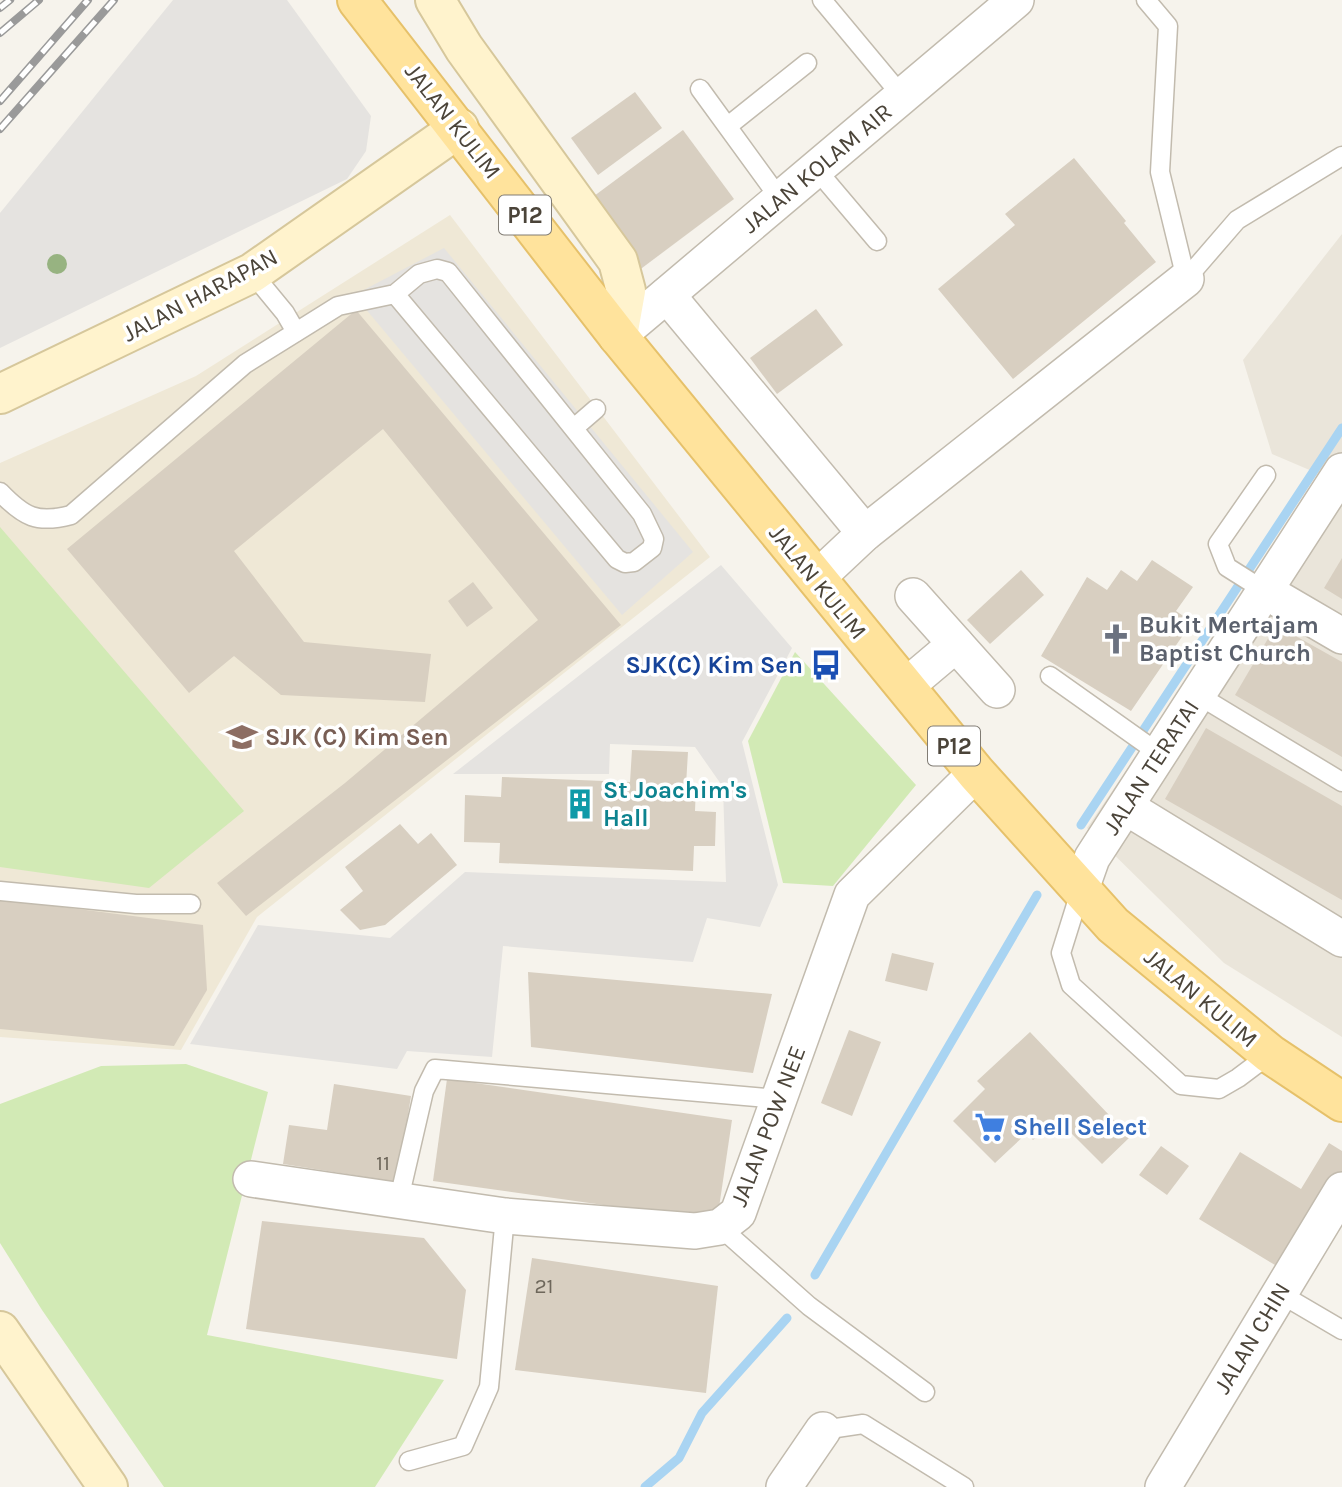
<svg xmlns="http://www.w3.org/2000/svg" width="1342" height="1487" font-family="Karla,sans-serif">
	<rect width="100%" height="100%" fill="#f6f3ec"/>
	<path fill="#eae5da" d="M1342,234V1037L1224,963L1087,828L1326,477L1272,454L1243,360Z"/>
	<path fill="#efe8d6" d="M450,215L710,557L257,917L181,1050L0,1037V463L196,376Z"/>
	<g fill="#d2eab5">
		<path d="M0,527L244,811L149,888L0,867Z"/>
		<path d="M795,652L916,785L833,886L783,883L748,741Z"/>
		<path d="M186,1064L268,1092L207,1335L444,1380L375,1487H164L42,1310L0,1243V1104L101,1066Z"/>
	</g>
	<g fill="#e5e3e0">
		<path d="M173,0H287L371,116L366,151L347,179L0,348V213Z"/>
		<path d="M444,248L693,552L622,615L354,295Z"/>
		<path d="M721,565L792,648L742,742L778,885L760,927L707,918L693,962L503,946L492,1057L407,1051L397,1069L190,1044L258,925L390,938L465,872L726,882L723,787L695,747L610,744L609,774H453Z"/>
	</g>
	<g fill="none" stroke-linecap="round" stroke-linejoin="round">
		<g stroke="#a9d4f2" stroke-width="9">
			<path d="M1081,825L1342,428"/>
			<path d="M815,1275L1037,895"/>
			<path d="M645,1487L679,1458L702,1413L787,1318"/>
		</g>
	</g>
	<g fill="#d8cfc1">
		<path d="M635,92L662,128L598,175L571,138Z"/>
		<path d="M683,130L734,199L638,271L586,202Z"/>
		<path d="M1074,158L1126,221L1124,223L1156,262L1013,379L938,289L1015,225L1005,214Z"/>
		<path d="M816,309L843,345L777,394L750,358Z"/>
		<path d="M356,310L621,625L246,916L217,883L345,783L538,620L383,429L234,551L304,642L431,654L425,702L281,695L234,656L189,693L67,549Z"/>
		<path d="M1342,558V599L1324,588Z"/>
		<path d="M1152,560L1193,587L1176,611L1192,622L1131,711L1041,656L1087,577L1107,590L1121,570L1137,581Z"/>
		<path d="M1021,570L1044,595L990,644L967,620Z"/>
		<path d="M473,582L493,608L467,627L448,601Z"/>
		<path d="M1276,625L1342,662V757L1235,695Z"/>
		<path d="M1206,728L1342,806V900L1165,799Z"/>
		<path d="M632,750L688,752L686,785H696L695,811L716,812L715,846H694L693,871L499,863L500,843L464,842L465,795L501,797L502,777L630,782Z"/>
		<path d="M400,824L418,844L431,833L457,865L385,925L360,930L340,910L363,891L345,867Z"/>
		<path d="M0,899L203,925L207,990L174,1046L0,1029Z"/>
		<path d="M892,953L934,963L927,991L885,981Z"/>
		<path d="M528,972L772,994L753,1073L531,1047Z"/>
		<path d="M849,1030L881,1042L852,1116L821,1103Z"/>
		<path d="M1030,1032L1130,1137L1102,1164L1056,1118L1033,1140L1027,1133L995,1163L953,1121L985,1089L977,1081Z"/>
		<path d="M447,1079L732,1120L717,1221L433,1181Z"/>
		<path d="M334,1084L411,1096L397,1182L283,1164L289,1125L327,1130Z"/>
		<path d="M1329,1143L1342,1151V1179L1285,1271L1199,1219L1240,1152L1301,1189Z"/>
		<path d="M1161,1146L1189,1166L1167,1195L1139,1175Z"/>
		<path d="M262,1221L424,1238L466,1290L457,1359L246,1329Z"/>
		<path d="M532,1258L718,1286L706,1393L515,1370Z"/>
	</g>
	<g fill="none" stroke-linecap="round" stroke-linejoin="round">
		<g stroke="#c2bbae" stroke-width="21">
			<g id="lane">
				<path d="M822,0L902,96"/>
				<path d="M1146,0L1168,26L1160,172L1186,279"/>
				<path d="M700,89L780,199"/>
				<path d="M728,126L807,63"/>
				<path d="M816,169L877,241"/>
				<path d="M252,273L285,313L296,332"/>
				<path d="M1186,279L1237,220L1342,156"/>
				<path d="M574,428L596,409"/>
				<path d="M0,492C24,517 37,524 71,515L245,364L338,306L395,294L419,274L437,269L448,272L642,514L654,539L652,548L634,562L625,563L617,559L395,294"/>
				<path d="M1265,591L1227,567L1218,544L1266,475"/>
				<path d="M1050,676L1160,754"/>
				<path d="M1198,695L1342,782"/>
				<path d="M1081,889L1061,953L1071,985L1181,1085L1219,1089L1238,1078L1270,1054"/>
				<path d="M0,891L136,904H191"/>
				<path d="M399,1199L424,1091L435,1069L779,1099"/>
				<path d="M720,1227L809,1306L925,1392"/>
				<path d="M1279,1293L1342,1330"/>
				<path d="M823,1430L863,1424L964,1487"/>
				<path d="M409,1461L463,1446L489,1387L505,1216"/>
			</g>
		</g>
		<g stroke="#c2bbae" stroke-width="38">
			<g id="street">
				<path d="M667,295L865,533"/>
				<path d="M618,336L1016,0"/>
				<path d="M816,579L865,533L1186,279"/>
				<path d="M1265,591L1342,636"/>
				<path d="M913,596L997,690"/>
				<path d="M905,687L956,644"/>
				<path d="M1126,807L1342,939"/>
				<path d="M1081,889L1092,858L1342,471"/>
				<path d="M251,1179L505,1216L695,1231L720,1227L738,1213L852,895L976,773"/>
				<path d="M784,1487L823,1430"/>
				<path d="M1163,1487L1342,1190"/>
			</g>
		</g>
		<g stroke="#d6c79b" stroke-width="42">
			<g id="secondary">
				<path d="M435,0L464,48L618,261L626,291L618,336"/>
				<path d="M0,394L252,273L459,128"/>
				<path d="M0,1331L108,1487"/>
			</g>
		</g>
		<g stroke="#e6c16a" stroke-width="42">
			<path id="primary" d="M357,0L618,336L976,773L1113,925L1270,1054L1342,1102"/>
		</g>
		<use href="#lane" stroke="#fff" stroke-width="18"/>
		<use href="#street" stroke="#fff" stroke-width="35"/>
		<use href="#secondary" stroke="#fff3cd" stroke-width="38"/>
		<use href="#primary" stroke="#ffe39c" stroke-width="38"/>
		<g stroke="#9a9a9a" stroke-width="8">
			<g id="rail">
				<path d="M0,8L10,0"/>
				<path d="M0,33L39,0"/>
				<path d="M0,101L88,0"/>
				<path d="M0,129L114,0"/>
			</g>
		</g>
		<use href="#rail" stroke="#fff" stroke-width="5" stroke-dasharray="16" stroke-linecap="butt"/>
	</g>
	<circle fill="#97b381" cx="57" cy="264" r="10"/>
	<defs>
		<g id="church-bare" transform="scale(2.415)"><path d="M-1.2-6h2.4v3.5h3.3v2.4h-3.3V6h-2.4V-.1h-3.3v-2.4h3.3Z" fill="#6b7280" stroke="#fff" stroke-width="2.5" paint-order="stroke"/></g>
		<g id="bus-bare" transform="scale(2.415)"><path d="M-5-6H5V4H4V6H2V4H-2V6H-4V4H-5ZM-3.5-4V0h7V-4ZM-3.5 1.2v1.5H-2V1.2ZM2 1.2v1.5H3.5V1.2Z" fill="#1a4fb4" stroke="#fff" stroke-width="2.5" paint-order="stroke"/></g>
		<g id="school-bare" transform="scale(2.415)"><path d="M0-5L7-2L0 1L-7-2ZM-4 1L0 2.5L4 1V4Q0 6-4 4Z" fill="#8d6e63" stroke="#fff" stroke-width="2.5" paint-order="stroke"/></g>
		<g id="building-bare" transform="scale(2.415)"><path d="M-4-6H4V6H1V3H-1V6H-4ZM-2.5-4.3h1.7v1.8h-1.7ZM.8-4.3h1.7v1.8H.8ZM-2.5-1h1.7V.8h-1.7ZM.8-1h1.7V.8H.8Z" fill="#0f9aa8" stroke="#fff" stroke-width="2.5" paint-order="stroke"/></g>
		<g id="supermarket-bare" transform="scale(2.415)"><path d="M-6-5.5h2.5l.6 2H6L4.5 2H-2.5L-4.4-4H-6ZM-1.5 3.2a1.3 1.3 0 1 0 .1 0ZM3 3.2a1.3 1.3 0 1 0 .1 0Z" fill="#3f7fe0" stroke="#fff" stroke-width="2.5" paint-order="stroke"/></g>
	</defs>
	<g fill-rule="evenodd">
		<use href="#church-bare" x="1116" y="639"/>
		<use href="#bus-bare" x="826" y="665"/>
		<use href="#school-bare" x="242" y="737"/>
		<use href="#building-bare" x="580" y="804"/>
		<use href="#supermarket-bare" x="990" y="1127"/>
	</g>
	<g text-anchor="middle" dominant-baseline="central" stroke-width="7" stroke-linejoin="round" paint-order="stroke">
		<g font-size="21" fill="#6e675b">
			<text x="383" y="1163">11</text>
			<text x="544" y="1286">21</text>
		</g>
		<g fill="#fff" stroke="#817c74" stroke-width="2">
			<rect x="499" y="195.5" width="52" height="39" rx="5"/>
			<rect x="928" y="726.5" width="52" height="39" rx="5"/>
		</g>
		<g font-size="23" font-weight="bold" fill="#4b4439">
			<text x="525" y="215">P12</text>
			<text x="954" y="746">P12</text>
		</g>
		<g font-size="24" fill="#4b4439" stroke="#fff">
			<text transform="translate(453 121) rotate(52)">JALAN KULIM</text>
			<text transform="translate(817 168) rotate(-40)">JALAN KOLAM AIR</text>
			<text transform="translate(200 295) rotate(-28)">JALAN HARAPAN</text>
			<text transform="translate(818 582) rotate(51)">JALAN KULIM</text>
			<text transform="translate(1151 767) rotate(-57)">JALAN TERATAI</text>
			<text transform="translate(1201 998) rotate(40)">JALAN KULIM</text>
			<text transform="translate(768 1126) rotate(-69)">JALAN POW NEE</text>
			<text transform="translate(1252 1338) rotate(-59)">JALAN CHIN</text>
		</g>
		<g font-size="24" font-weight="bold" fill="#5b616d" stroke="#fff" text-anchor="start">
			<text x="1139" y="625">Bukit Mertajam<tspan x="1139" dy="28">Baptist Church</tspan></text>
		</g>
		<g font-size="24" font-weight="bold" fill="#164399" stroke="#fff" text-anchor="end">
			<text x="803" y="665">SJK(C) Kim Sen</text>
		</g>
		<g font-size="24" font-weight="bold" fill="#785e54" stroke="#fff" text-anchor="start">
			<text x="265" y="737">SJK (C) Kim Sen</text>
		</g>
		<g font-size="24" font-weight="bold" fill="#0d838f" stroke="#fff" text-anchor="start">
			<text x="603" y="790">St Joachim's<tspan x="603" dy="28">Hall</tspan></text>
		</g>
		<g font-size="24" font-weight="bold" fill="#366cbe" stroke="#fff" text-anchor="start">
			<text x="1013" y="1127">Shell Select</text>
		</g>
	</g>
</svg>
